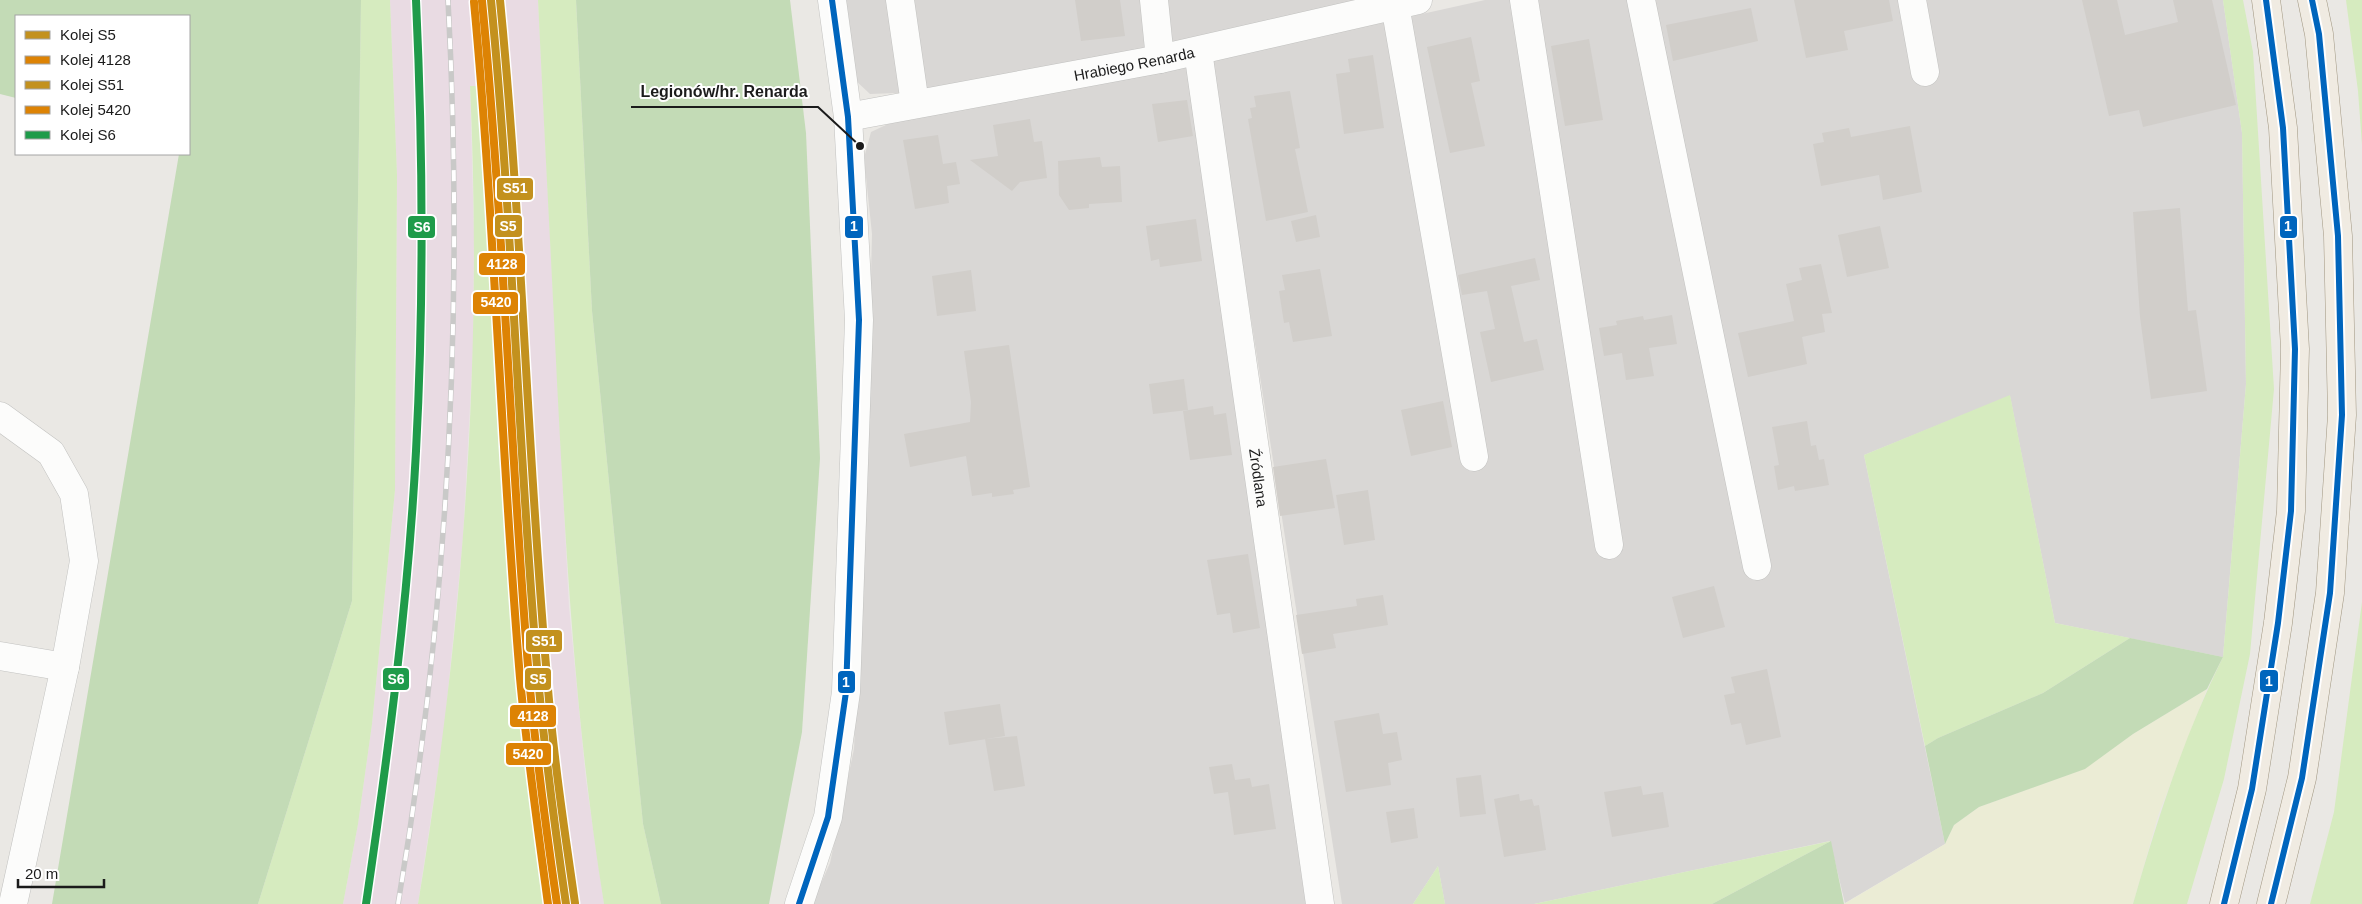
<svg xmlns="http://www.w3.org/2000/svg" width="2362" height="904" font-family="Helvetica,sans-serif">
	<rect width="100%" height="100%" fill="#eae8e4"/>
	<g fill="#d9d7d5">
		<path d="M843,0H1141L1146,51L923,92L870,94L854,79Z"/>
		<path d="M1164,0H1362L1168,47Z"/>
		<path d="M1485,0H2223L2242,133L2246,384L2223,657L2055,623L2010,396L1864,455L1945,844L1845,903L1830,841L1534,904H1445L1438,866L1413,904H1342L1211,61Z"/>
		<path d="M1187,66L1309,904H812L830,863L854,749L866,482L872,234L864,158L871,132L907,115Z"/>
	</g>
	<path fill="#e9dbe3" d="M390,0H538L569,607L586,780L604,904H548L540,860L522,704L492,200L482,86L470,87L474,235L473,350L463,538L444,732L418,904H343L358,824L372,724L395,490L397,175Z"/>
	<path fill="#ebecd5" d="M2207,689L2158,816L2133,904H1844L1945,844L1954,825L1979,807L2084,769L2133,734Z"/>
	<g fill="#d6ebbf">
		<path d="M361,0H390L397,175L395,490L372,724L358,824L343,904H258L352,601Z"/>
		<path d="M538,0H576L592,311L643,824L661,904H604C576,731 566,557 557,382C551,255 544,127 538,0Z"/>
		<path d="M2223,0H2243L2253,52L2274,389L2250,654L2224,779L2187,904H2133C2157,820 2184,736 2223,657L2246,384L2242,133Z"/>
		<path d="M2346,0H2362V145L2358,91Z"/>
		<path d="M470,86H483L492,200L522,704L530,782L548,904H418C463,632 483,362 470,86Z"/>
		<path d="M2010,395L2055,623L2130,638L2043,693L1938,738L1925,746L1864,455Z"/>
		<path d="M2362,602V904H2310L2334,812Z"/>
		<path d="M1831,841L1712,904H1534Z"/>
		<path d="M1438,866L1445,904H1413Z"/>
	</g>
	<g fill="#c3dbb6">
		<path d="M0,0H361L352,601L258,904H52L179,154H189V16H16V98L0,94Z"/>
		<path d="M576,0H790L806,133L820,458L802,732L769,904H661L643,824L592,311Z"/>
		<path d="M2130,638L2223,657L2207,689L2133,734L2085,769L1979,807L1954,825L1945,844L1925,746L1938,738L2043,693Z"/>
		<path d="M1831,841L1844,904H1712Z"/>
	</g>
	<g fill="#d1ceca">
		<path d="M1075,0H1120L1125,36L1081,41Z"/>
		<path d="M1794,0H1889L1893,21L1844,31L1848,50L1806,58Z"/>
		<path d="M2082,0H2117L2125,35L2178,22L2173,0H2212L2236,105L2143,127L2139,110L2109,116Z"/>
		<path d="M1751,8L1758,41L1673,61L1666,25Z"/>
		<path d="M1471,37L1480,81L1471,83L1485,146L1450,153L1427,47Z"/>
		<path d="M1589,39L1603,120L1565,126L1551,46Z"/>
		<path d="M1373,55L1384,128L1344,134L1336,74L1350,72L1348,59Z"/>
		<path d="M1290,91L1300,148L1295,149L1308,212L1266,221L1248,119L1252,118L1250,108L1256,107L1254,96Z"/>
		<path d="M1187,100L1193,136L1158,142L1152,104Z"/>
		<path d="M1030,119L1034,142L1042,141L1047,178L1020,182L1012,191L970,160L998,156L993,125Z"/>
		<path d="M1910,126L1922,192L1883,200L1879,175L1821,186L1813,144L1824,142L1822,133L1849,128L1851,137Z"/>
		<path d="M938,135L943,164L956,162L960,184L947,186L949,203L915,209L903,140Z"/>
		<path d="M1100,157L1102,167L1120,166L1122,202L1089,204V208L1069,210L1059,195L1058,161Z"/>
		<path d="M2180,208L2188,311L2196,310L2207,391L2151,399L2140,317L2133,212Z"/>
		<path d="M1316,215L1320,237L1296,242L1291,221Z"/>
		<path d="M1196,219L1202,261L1160,267L1159,259L1151,261L1146,226Z"/>
		<path d="M1880,226L1889,268L1847,277L1838,235Z"/>
		<path d="M1535,258L1540,280L1511,286L1524,342L1537,339L1544,370L1491,382L1480,332L1495,329L1487,291L1462,295L1458,275Z"/>
		<path d="M1821,264L1832,313L1822,314L1825,332L1802,337L1807,364L1748,377L1738,333L1794,321L1786,284L1802,280L1799,268Z"/>
		<path d="M1320,269L1332,336L1293,342L1289,322L1284,323L1279,291L1285,290L1282,275Z"/>
		<path d="M971,270L976,311L937,316L932,276Z"/>
		<path d="M1672,315L1677,344L1649,348L1654,376L1626,380L1622,353L1604,356L1599,328L1617,325L1616,321L1643,316L1644,320Z"/>
		<path d="M1009,345L1030,487L1013,490L1014,494L992,497V493L972,496L966,456L910,467L904,434L970,422L971,402L964,351Z"/>
		<path d="M1184,379L1188,410L1153,414L1149,384Z"/>
		<path d="M1443,401L1452,447L1411,456L1401,410Z"/>
		<path d="M1213,406L1214,415L1226,413L1232,455L1190,460L1183,411Z"/>
		<path d="M1807,421L1811,446L1816,445L1819,460L1824,459L1829,485L1795,491L1794,486L1778,490L1774,466L1779,465L1772,427Z"/>
		<path d="M1326,459L1335,508L1280,516L1273,467Z"/>
		<path d="M1368,490L1375,540L1344,545L1336,495Z"/>
		<path d="M1248,554L1260,628L1233,633L1230,613L1217,615L1207,560Z"/>
		<path d="M1714,586L1725,627L1683,638L1672,597Z"/>
		<path d="M1383,595L1388,625L1333,634L1336,648L1302,654L1296,615L1357,606L1356,599Z"/>
		<path d="M1767,669L1781,737L1746,745L1741,723L1731,725L1724,695L1735,693L1731,677Z"/>
		<path d="M1000,704L1005,736L949,745L944,712Z"/>
		<path d="M1379,713L1383,734L1397,732L1402,760L1388,763L1391,785L1346,792L1334,721Z"/>
		<path d="M1017,736L1025,786L994,791L985,739Z"/>
		<path d="M1232,764L1235,780L1250,778L1252,787L1269,784L1276,829L1234,835L1228,792L1214,794L1209,767Z"/>
		<path d="M1481,775L1486,814L1460,817L1456,778Z"/>
		<path d="M1641,786L1643,795L1663,792L1669,827L1612,837L1604,792Z"/>
		<path d="M1519,794L1520,801L1532,799L1534,806L1539,805L1546,850L1504,857L1494,799Z"/>
		<path d="M1414,808L1418,838L1391,843L1386,812Z"/>
	</g>
	<g fill="none" stroke-linecap="round" stroke-linejoin="round">
		<g stroke="#c2c2c0" stroke-width="29">
			<g id="minor">
				<path d="M900,0L915,104"/>
				<path d="M1154,0L1160,59"/>
				<path d="M1524,0L1609,545"/>
				<path d="M1641,0L1757,566"/>
				<path d="M1912,0L1925,72"/>
				<path d="M1395,5L1474,457"/>
				<path id="s1" d="M1198,51L1320,904"/>
				<path id="s2" d="M848,117L1160,59L1418,0"/>
				<path d="M0,416L51,453L74,494L84,561L65,667L13,904"/>
				<path d="M0,656L65,667"/>
				<path d="M799,904L828,817L846,692L859,320L848,117L832,0"/>
			</g>
		</g>
		<g stroke="#a09681" stroke-width="29">
			<g id="major">
				<path d="M2224,904L2252,789L2278,623L2291,511L2295,349L2283,128L2266,0"/>
				<path d="M2271,904L2302,778L2330,593L2342,415L2338,236L2319,34L2312,0"/>
			</g>
		</g>
		<use href="#minor" stroke="#fcfcfb" stroke-width="28"/>
		<use href="#major" stroke="#f0ebe2" stroke-width="28"/>
		<g stroke="#c9c9c8" stroke-width="5.5">
			<path id="rail" d="M398,904C449,605 464,303 448,0"/>
		</g>
		<use href="#rail" stroke="#fff" stroke-width="4" stroke-dasharray="11" stroke-linecap="butt"/>
		<g stroke="#fff" stroke-width="10">
			<g id="bus-1">
				<path d="M799,904L828,817L846,692L859,320L848,117L832,0"/>
				<path d="M2224,904L2252,789L2278,623L2291,511L2295,349L2283,128L2266,0"/>
				<path d="M2271,904L2302,778L2330,593L2342,415L2338,236L2319,34L2312,0"/>
			</g>
		</g>
		<use href="#bus-1" stroke="#0065bd" stroke-width="6"/>
		<g stroke="#fff" stroke-width="11">
			<path id="rail-1" d="M491,0C513,226 518,452 538,678C545,754 555,829 566,904"/>
		</g>
		<g stroke="#fff" stroke-width="11">
			<path id="rail-2" d="M482,1C504,226 510,452 529,678C536,754 546,829 557,904"/>
		</g>
		<g stroke="#fff" stroke-width="11">
			<path id="rail-3" d="M500,0C522,225 527,451 547,677C553,753 564,828 575,903"/>
		</g>
		<g stroke="#fff" stroke-width="11">
			<path id="rail-4" d="M474,2C495,227 501,453 520,678C527,754 538,829 548,904"/>
		</g>
		<g stroke="#fff" stroke-width="11">
			<path id="rail-5" d="M366,904C388,754 408,603 416,451C424,300 423,151 416,0"/>
		</g>
		<use href="#rail-1" stroke="#c3911e" stroke-width="8"/>
		<use href="#rail-2" stroke="#dd8304" stroke-width="8"/>
		<use href="#rail-3" stroke="#c3911e" stroke-width="8"/>
		<use href="#rail-4" stroke="#dd8304" stroke-width="8"/>
		<use href="#rail-5" stroke="#1f9b4a" stroke-width="8"/>
	</g>
	<g text-anchor="middle" dominant-baseline="central" stroke-width="4" stroke-linejoin="round" paint-order="stroke">
		<g font-size="15" fill="#1b1b1b" stroke="#fff">
			<text stroke="none"><textPath href="#s2" startOffset="291">Hrabiego Renarda</textPath></text>
			<text stroke="none"><textPath href="#s1" startOffset="431">Źródlana</textPath></text>
		</g>
	</g>
	<path fill="none" stroke="#1b1b1b" stroke-width="2" d="M860 146L818 107H631"/>
	<circle fill="#1b1b1b" stroke="#fff" stroke-width="2" cx="860" cy="146" r="5"/>
	<g font-size="16" text-anchor="middle" font-weight="bold" fill="#1b1b1b" stroke="#fff" stroke-width="4" stroke-linejoin="round" paint-order="stroke">
		<text x="724" y="97">Legionów/hr. Renarda</text>
	</g>
	<g stroke="#fff" stroke-width="2">
		<rect x="496" y="177" width="38" height="24" rx="5" fill="#c3911e"/>
		<rect x="494" y="214" width="29" height="24" rx="5" fill="#c3911e"/>
		<rect x="2279" y="215" width="19" height="24" rx="5" fill="#0065bd"/>
		<rect x="844" y="215" width="20" height="24" rx="5" fill="#0065bd"/>
		<rect x="407" y="215" width="29" height="24" rx="5" fill="#1f9b4a"/>
		<rect x="478" y="252" width="48" height="24" rx="5" fill="#dd8304"/>
		<rect x="472" y="291" width="47" height="24" rx="5" fill="#dd8304"/>
		<rect x="525" y="629" width="38" height="24" rx="5" fill="#c3911e"/>
		<rect x="524" y="667" width="28" height="24" rx="5" fill="#c3911e"/>
		<rect x="382" y="667" width="28" height="24" rx="5" fill="#1f9b4a"/>
		<rect x="2259" y="669" width="20" height="24" rx="5" fill="#0065bd"/>
		<rect x="837" y="670" width="19" height="24" rx="5" fill="#0065bd"/>
		<rect x="509" y="704" width="48" height="24" rx="5" fill="#dd8304"/>
		<rect x="505" y="742" width="47" height="24" rx="5" fill="#dd8304"/>
	</g>
	<g font-size="14" text-anchor="middle" font-weight="bold" fill="#fff">
		<text x="515" y="193">S51</text>
		<text x="508" y="231">S5</text>
		<text x="2288" y="231">1</text>
		<text x="854" y="231">1</text>
		<text x="422" y="232">S6</text>
		<text x="502" y="269">4128</text>
		<text x="496" y="307">5420</text>
		<text x="544" y="646">S51</text>
		<text x="538" y="684">S5</text>
		<text x="396" y="684">S6</text>
		<text x="2269" y="686">1</text>
		<text x="846" y="687">1</text>
		<text x="533" y="721">4128</text>
		<text x="528" y="759">5420</text>
	</g>
	<rect x="15" y="15" width="175" height="140" fill="#ffffff" stroke="#a4a4a4"/>
	<rect x="25" y="31" width="25" height="8" fill="#c3911e" stroke="#a4a4a4"/>
	<text x="60" y="40" font-size="15" fill="#1b1b1b">Kolej S5</text>
	<rect x="25" y="56" width="25" height="8" fill="#dd8304" stroke="#a4a4a4"/>
	<text x="60" y="65" font-size="15" fill="#1b1b1b">Kolej 4128</text>
	<rect x="25" y="81" width="25" height="8" fill="#c3911e" stroke="#a4a4a4"/>
	<text x="60" y="90" font-size="15" fill="#1b1b1b">Kolej S51</text>
	<rect x="25" y="106" width="25" height="8" fill="#dd8304" stroke="#a4a4a4"/>
	<text x="60" y="115" font-size="15" fill="#1b1b1b">Kolej 5420</text>
	<rect x="25" y="131" width="25" height="8" fill="#1f9b4a" stroke="#a4a4a4"/>
	<text x="60" y="140" font-size="15" fill="#1b1b1b">Kolej S6</text>
	<path d="M18 879v8h86v-8" fill="none" stroke="#1b1b1b" stroke-width="2.5"/>
	<text x="25" y="879" font-size="15" fill="#1b1b1b" stroke="#ffffff" stroke-width="4" paint-order="stroke">20 m</text>
</svg>
